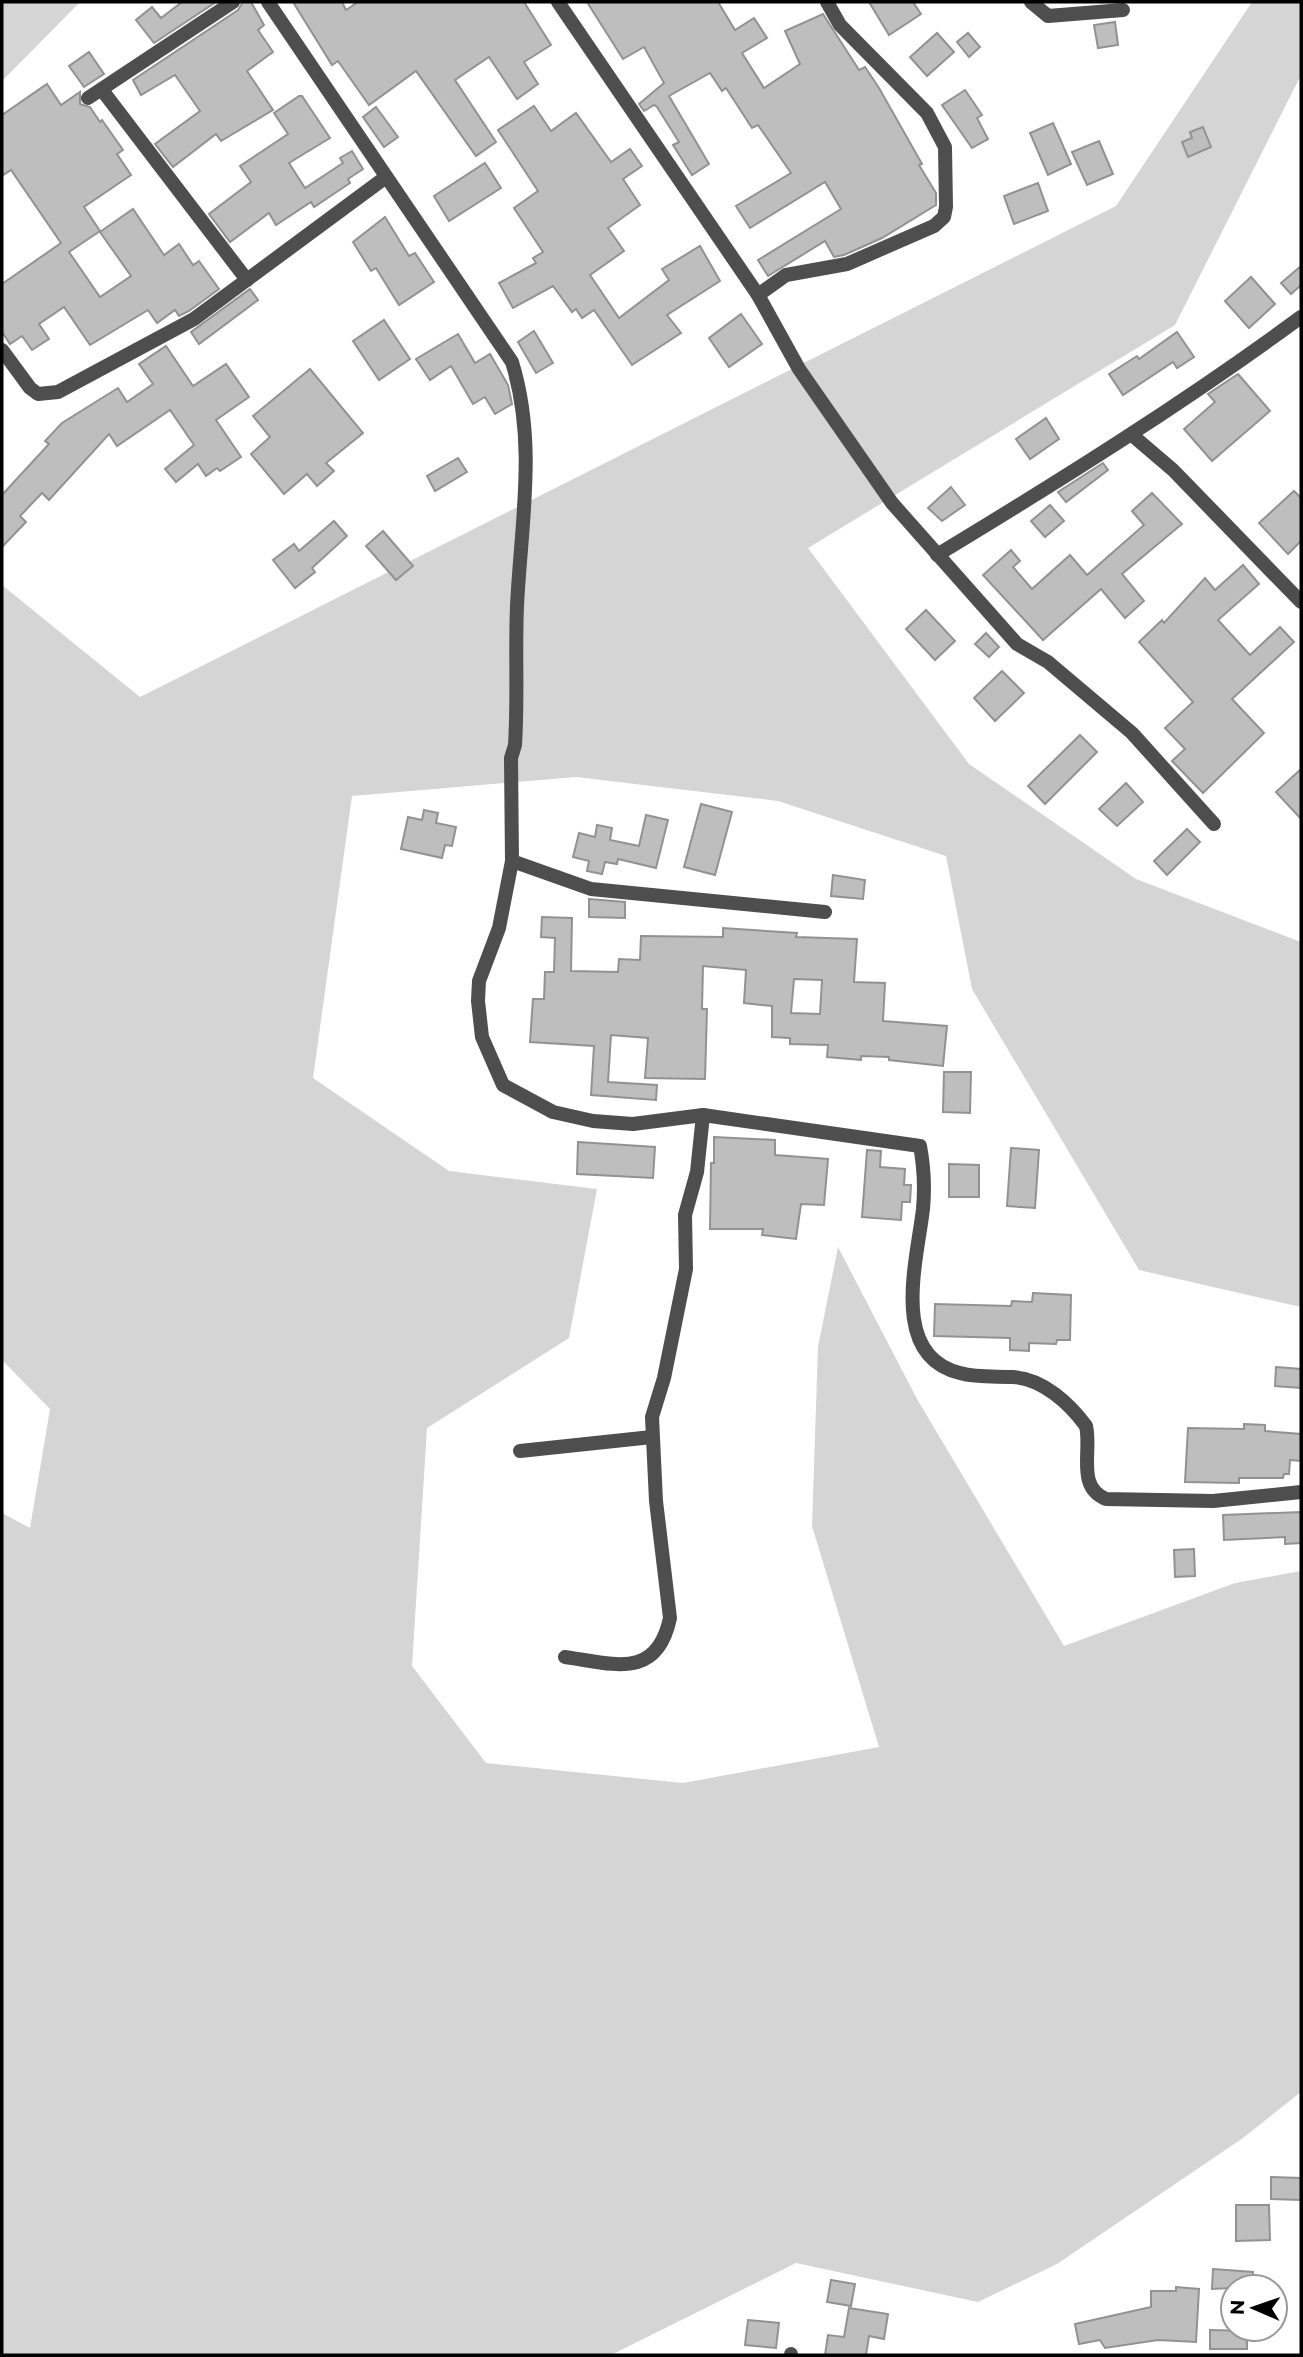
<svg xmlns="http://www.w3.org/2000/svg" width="1303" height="2357" font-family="Montserrat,sans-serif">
	<rect width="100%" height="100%" fill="#fff"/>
	<g fill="#d5d5d5">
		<path d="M2,2H80L2,81Z"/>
		<path d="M1252,2H1301V75L1175,325L808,548L969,764L1136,879L1301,942V1307L1139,1270L972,989L946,856L778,801L576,777L352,796L313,1078L449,1171L597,1189L569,1338L427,1428L412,1666L486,1763L683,1783L879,1747L812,1526L818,1347L838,1247L917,1399L1064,1646L1235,1583L1301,1571V2092L1243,2138L1057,2264L978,2302L796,2263L611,2355H2V1513L30,1528L50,1409L2,1360V585L140,697L1116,206Z"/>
	</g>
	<g fill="#bebebe" stroke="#929292" stroke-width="2" fill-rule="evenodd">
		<path d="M182,2H216L154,43L136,20L152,7L161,18Z"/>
		<path d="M243,2H251L264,25L258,30L273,52L247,71L273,110L221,141L216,134L173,167L155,144L200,111L175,75L141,95L133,80L238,10Z"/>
		<path d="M293,2H342L346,10L358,2H524L551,45L524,62L538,84L517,99L489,57L455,80L496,142L476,156L416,71L369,105L338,61L332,65Z"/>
		<path d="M587,2H718L735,30L754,18L767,38L742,53L764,88L800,64L785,31L823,14L859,70L865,67L879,88L922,164L919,165L936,193V205L882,238L844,255L834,257L825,241L768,276L758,260L841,209L825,182L750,228L736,206L791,173L758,125L752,128L726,88L722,91L710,73L669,96L709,164L692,175L673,145L679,142L657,107L654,105L644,111L639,104L664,83L644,47L623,59Z"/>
		<path d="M869,2H913L921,14L889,35Z"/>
		<path d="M1115,22L1118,45L1098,48L1094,25Z"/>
		<path d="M937,33L954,52L927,76L910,57Z"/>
		<path d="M968,33L980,47L969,57L957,42Z"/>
		<path d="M89,52L104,74L84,87L69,66Z"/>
		<path d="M47,84L61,105L80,92V104L90,107L100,122L102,120L123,150L117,154L131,175L84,207L100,231L69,252L100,297L131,276L100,232L133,209L164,255L179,244L193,265L199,261L219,289L189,311L179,316L175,310L157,323L148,310L90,345L64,307L39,324L49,339L32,350L22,336L10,344L2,332V284L61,243L11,170L2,176V115Z"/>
		<path d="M965,90L982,115L977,118L988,139L972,148L942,105Z"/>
		<path d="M299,96H302L330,138L289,163L305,188L343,163L340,158L352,151L363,169L348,179L350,183L314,207L311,202L276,225L269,213L230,242L209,214L251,182L240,166L288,134L274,113Z"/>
		<path d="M534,106L551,131L576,113L611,162L630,149L642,166L623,179L640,205L608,228L624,251L590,275L619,318L669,280L662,269L700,246L720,281L667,315L681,333L632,365L594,310L582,318L576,309L572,312L553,286L513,308L499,283L536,263L533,258L543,252L514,208L538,191L498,130Z"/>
		<path d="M376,107L398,137L384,147L363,117Z"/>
		<path d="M1053,123L1071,164L1048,175L1030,133Z"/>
		<path d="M1203,127L1211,147L1188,157L1182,142L1192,138L1190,132Z"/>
		<path d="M1099,141L1113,174L1087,185L1072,152Z"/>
		<path d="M485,163L501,188L449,221L434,196Z"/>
		<path d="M1038,183L1048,211L1014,224L1004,196Z"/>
		<path d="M385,217L409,256L415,253L434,282L399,305L376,268L371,271L353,242Z"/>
		<path d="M1301,266V285L1291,294L1281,283Z"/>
		<path d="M1251,277L1275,304L1249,328L1225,301Z"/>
		<path d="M250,289L258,300L199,344L191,332Z"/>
		<path d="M741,314L762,344L729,367L709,338Z"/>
		<path d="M384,320L410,359L379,380L353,341Z"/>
		<path d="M534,331L553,363L536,373L518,342Z"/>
		<path d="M1177,332L1194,357L1177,368L1173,362L1123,395L1109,374L1137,356L1139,359Z"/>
		<path d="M458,334L475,363L490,354L508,385L512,404L495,414L485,397L473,404L451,366L430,380L416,359Z"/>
		<path d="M166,346L193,386L226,364L249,397L216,420L241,457L220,471L217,468L206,476L198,464L176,482L165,469L194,445L170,410L117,446L109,434L49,500L42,493L20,516L26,522L2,547V495L49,444L45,441L62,423L118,388L127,402L153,384L139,364Z"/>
		<path d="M310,369L363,433L326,463L334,471L317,486L307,474L284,494L251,454L270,437L253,416Z"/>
		<path d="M1238,374L1270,411L1212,461L1184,429L1215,402L1208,394Z"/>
		<path d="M1046,418L1059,439L1030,459L1016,439Z"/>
		<path d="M458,458L467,472L435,491L427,476Z"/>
		<path d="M1103,463L1108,470L1066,502L1058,492Z"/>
		<path d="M951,487L965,505L942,521L928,508Z"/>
		<path d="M1294,491L1301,498V541L1288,554L1259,523Z"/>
		<path d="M1152,493L1182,524L1122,574L1144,601L1125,618L1101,589L1043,640L983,575L1011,550L1020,561L1013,567L1032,589L1070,555L1087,575L1144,525L1132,511Z"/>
		<path d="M1050,505L1064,521L1045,537L1031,521Z"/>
		<path d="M334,521L347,536L312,568L315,572L295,588L273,560L294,544L299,551Z"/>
		<path d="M383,531L413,566L396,580L366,546Z"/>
		<path d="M1243,565L1259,584L1218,620L1250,655L1280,627L1294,642L1232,699L1264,733L1203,793L1172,761L1185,749L1165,728L1193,702L1139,642L1162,620L1164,623L1205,578L1215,590Z"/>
		<path d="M926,610L955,641L935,660L906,629Z"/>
		<path d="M986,633L999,647L989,657L975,644Z"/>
		<path d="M1002,671L1024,693L995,721L974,698Z"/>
		<path d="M1080,735L1097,752L1045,804L1028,786Z"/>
		<path d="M1301,769V819L1276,792Z"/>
		<path d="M1126,783L1143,802L1117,826L1099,809Z"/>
		<path d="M701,804L732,812L715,875L684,867Z"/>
		<path d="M424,810L438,813L436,823L456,827L452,846L445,845L442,858L401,849L408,817L422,820Z"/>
		<path d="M646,815L668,820L656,868L618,859L617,864L605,862L602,874L587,871L589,861L573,857L579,833L595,837L597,825L612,828L610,840L639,846Z"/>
		<path d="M1187,829L1200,842L1167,875L1154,861Z"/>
		<path d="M833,875L865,880L863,899L831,896Z"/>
		<path d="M589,899L625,902V918L589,917Z"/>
		<path d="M542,917L572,918L571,971L618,972L619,959L640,960L641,936L723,937V928L797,933L796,937L857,939L854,982L885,983L883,1021L947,1026L943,1066L889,1060V1057L861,1056V1060L827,1057L828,1045L790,1044V1038L772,1037V1006L744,1003L746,970L703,966L702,1009H707L705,1079L645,1078L648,1038L611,1035L608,1082L657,1085L656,1100L591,1095L594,1046L530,1042L533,999H544L545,972H554L555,938L541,937ZM794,979L822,980L820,1014L791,1013Z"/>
		<path d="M944,1072H971L970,1113L943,1112Z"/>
		<path d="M714,1137L775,1140V1155L828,1159L824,1205L801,1204L796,1239L762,1235L763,1229H710L711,1163H714Z"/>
		<path d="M578,1142L655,1147L653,1178L577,1174Z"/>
		<path d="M1011,1148L1039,1150L1035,1208L1007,1206Z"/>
		<path d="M867,1150L881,1151L880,1167L905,1169L904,1185H911L910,1202H902L901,1220L862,1217Z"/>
		<path d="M949,1164L979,1165V1197H949Z"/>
		<path d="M1033,1293L1071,1295L1070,1340H1057L1056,1344L1029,1343V1351L1010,1350V1338L934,1336L935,1304L1011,1306L1012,1301L1032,1302Z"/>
		<path d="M1276,1367L1301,1369V1388L1275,1386Z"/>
		<path d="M1244,1424L1265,1425V1431L1301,1434V1461L1290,1460L1289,1474H1284L1283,1478H1239V1483L1185,1482L1188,1428L1244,1429Z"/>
		<path d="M1301,1512V1543L1285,1544V1537L1224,1540L1223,1515Z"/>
		<path d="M1194,1549L1195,1576L1175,1577L1174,1550Z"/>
		<path d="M1271,2177L1301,2178V2200L1271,2199Z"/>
		<path d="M1236,2205H1269L1270,2240L1236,2241Z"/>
		<path d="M1213,2269L1253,2272L1252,2287L1212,2289Z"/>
		<path d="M831,2280L855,2284L851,2306L827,2302Z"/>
		<path d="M1176,2287L1199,2289L1196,2342L1158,2340L1105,2348L1100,2340L1079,2344L1075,2324L1151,2307V2291H1176Z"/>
		<path d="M849,2308L888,2314L884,2339L869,2336L866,2355H825L828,2335L844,2337Z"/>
		<path d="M748,2320L779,2323L776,2348L745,2345Z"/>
		<path d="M1210,2330L1247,2331V2349H1210Z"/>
	</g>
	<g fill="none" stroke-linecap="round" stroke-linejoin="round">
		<g stroke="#4e4e4e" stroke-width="14">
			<path d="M268,2L512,362C537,443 521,523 517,606C515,652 518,698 515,745L511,758L512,861L499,928L479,981L478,1001L482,1037L503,1085L553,1112L593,1121L633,1124L703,1115L920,1146C924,1167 925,1187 923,1209C917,1261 889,1356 960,1373C977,1378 996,1376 1013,1377C1043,1379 1069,1403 1086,1426C1092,1451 1076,1487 1106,1499L1213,1501L1301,1492"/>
			<path d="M558,2L758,295L799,369L892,503L1017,644L1048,662L1132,733L1214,824"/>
			<path d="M1031,2L1048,16L1123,10"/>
			<path d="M102,90L247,280"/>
			<path d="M88,98L233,2"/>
			<path d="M758,295L786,275L847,264L934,226L944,217L946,207L945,147L927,113L840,25L827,2"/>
			<path d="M2,350L30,388L38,394L58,392L194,319L386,177"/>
			<path d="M1132,435L1173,470L1301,602"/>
			<path d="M937,555C1061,480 1184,403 1301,317"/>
			<path d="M512,861L591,889L825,912"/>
			<path d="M520,1451L652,1437"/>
			<path d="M565,1657C614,1664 657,1680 670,1618L656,1501L652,1417L664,1378L686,1269L685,1215L697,1172L703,1115"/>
			<path d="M791,2355V2354"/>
		</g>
	</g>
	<rect width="1303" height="2357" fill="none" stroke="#000000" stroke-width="7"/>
	<g transform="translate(1254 2308) rotate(272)"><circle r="33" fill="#ffffff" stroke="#999999" stroke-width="2"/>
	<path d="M0-5L12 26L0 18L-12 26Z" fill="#000000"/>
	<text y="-10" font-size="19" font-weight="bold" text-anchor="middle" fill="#000000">N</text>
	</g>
</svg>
